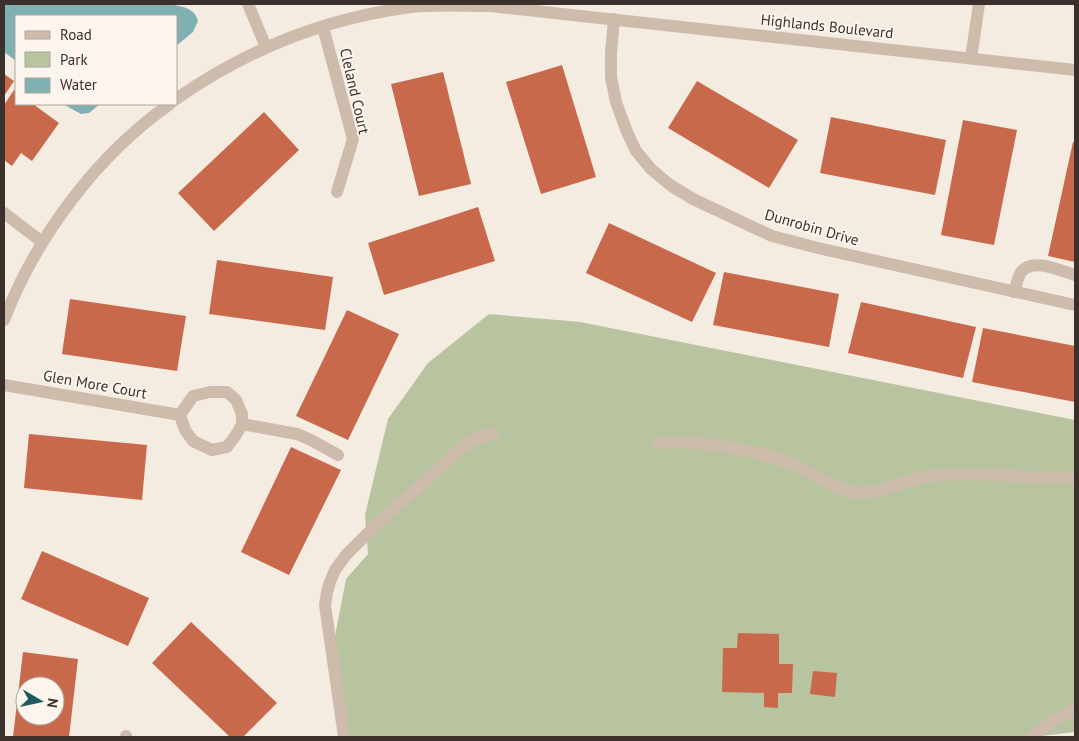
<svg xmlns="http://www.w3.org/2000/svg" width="1079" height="741" font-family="'PT Sans',sans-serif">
	<rect width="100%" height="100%" fill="#f4ebe1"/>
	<path fill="#b8c4a0" d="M489,314L580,322L1075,420V732L1032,737H340L331,657L346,579L368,554L365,515L388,419L428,363Z"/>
	<g fill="#7fb0b2">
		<path d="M4,4L174,5C185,7 195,9 198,21L193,32L176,46V16H16V61L4,52Z"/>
		<path d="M63,104H100L89,113L81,114Z"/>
	</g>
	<g fill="#c8694b" fill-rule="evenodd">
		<path d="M562,65L596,177L541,194L506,82Z"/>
		<path d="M443,72L471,184L419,196L391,84Z"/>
		<path d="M4,74L14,81L4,96Z"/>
		<path d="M697,81L798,140L769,188L668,128Z"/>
		<path d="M14,90L16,91V104H33L59,123L32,161L21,153L12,166L4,160V105Z"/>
		<path d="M264,112L299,150L214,231L178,193Z"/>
		<path d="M831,117L946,140L935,195L820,173Z"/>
		<path d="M963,120L1017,130L994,245L941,235Z"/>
		<path d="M1073,142H1075V262L1048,256Z"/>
		<path d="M478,207L495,261L384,295L368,243Z"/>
		<path d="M609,223L716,273L692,322L586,273Z"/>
		<path d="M217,260L333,277L325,330L209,314Z"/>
		<path d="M724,272L839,294L829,347L713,325Z"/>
		<path d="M70,299L186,316L177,371L62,354Z"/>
		<path d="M861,302L976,327L963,378L848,353Z"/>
		<path d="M347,310L399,334L348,440L296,416Z"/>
		<path d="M983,328L1075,346V402L972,382Z"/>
		<path d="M29,434L147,445L142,500L24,488Z"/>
		<path d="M291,447L341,470L289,575L241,552Z"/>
		<path d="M42,551L149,598L128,646L21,599Z"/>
		<path d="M191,622L277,703L243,737H230L152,663Z"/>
		<path d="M738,633L779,634V664H793L792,693H778V708L764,707V693L722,692L723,648H737Z"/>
		<path d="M23,652L78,659L69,737H13ZM25,686H55V716H25Z"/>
		<path d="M813,671L837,673L835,697L810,694Z"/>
	</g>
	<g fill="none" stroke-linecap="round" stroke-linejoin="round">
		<g stroke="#cdbbac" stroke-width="12">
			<path d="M248,4L266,47"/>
			<path d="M614,19L611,53V77L616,102L627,132L636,151L651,169L670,185L693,199L772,236L818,248L1075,305"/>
			<path d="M323,27L353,139L337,192"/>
			<path d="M971,58L979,4"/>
			<path d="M176,99C246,50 326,18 411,7C437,4 464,6 490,6L1075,70"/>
			<path d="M4,213L42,242"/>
			<path d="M1014,292C1016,286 1018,277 1021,272C1033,257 1061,271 1075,275"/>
			<path d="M4,320C36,237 97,155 170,104"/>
			<path d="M4,385L180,415"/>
			<path d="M210,392H227L236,400L242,414V424L236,435L227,447L212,450L193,441L185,430L180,415L193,396Z"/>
			<path d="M242,424L297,434L311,440L338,455"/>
			<path d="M658,443C695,439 765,451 799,467C817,476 834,489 854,492C880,496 899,481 924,477C974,470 1025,479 1075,478"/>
			<path d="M126,736V737"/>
			<path d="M344,737L325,605L327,592L330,582L335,570L346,555L376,525L465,445L477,438L493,434"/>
			<path d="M1031,737L1057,719L1075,709"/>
		</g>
	</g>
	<g text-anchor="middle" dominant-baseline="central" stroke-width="4" stroke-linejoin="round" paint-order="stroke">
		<g font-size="15" fill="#3b302b" stroke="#fbf5ee">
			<text transform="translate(827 26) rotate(6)">Highlands Boulevard</text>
			<text transform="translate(355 91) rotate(77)">Cleland Court</text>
			<text transform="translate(812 227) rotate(16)">Dunrobin Drive</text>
			<text transform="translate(95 384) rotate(10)">Glen More Court</text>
		</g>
	</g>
	<rect width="1079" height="741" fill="none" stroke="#3b302b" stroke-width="10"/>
	<rect x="15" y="15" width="162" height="90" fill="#fbf5ee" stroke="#aea6a0"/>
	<rect x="25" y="31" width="25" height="8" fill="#cdbbac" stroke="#aea6a0"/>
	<text x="60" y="40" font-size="15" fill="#3b302b">Road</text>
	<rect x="25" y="52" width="25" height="15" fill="#b8c4a0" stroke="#aea6a0"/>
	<text x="60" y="65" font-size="15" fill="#3b302b">Park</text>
	<rect x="25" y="78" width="25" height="15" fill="#7fb0b2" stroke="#aea6a0"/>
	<text x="60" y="90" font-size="15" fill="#3b302b">Water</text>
	<g transform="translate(40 701) rotate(99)"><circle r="24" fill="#fbf5ee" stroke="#aea6a0"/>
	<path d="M0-4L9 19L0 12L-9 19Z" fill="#1f5a5e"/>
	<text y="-8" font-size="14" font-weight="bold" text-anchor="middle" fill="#3b302b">N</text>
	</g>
</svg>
